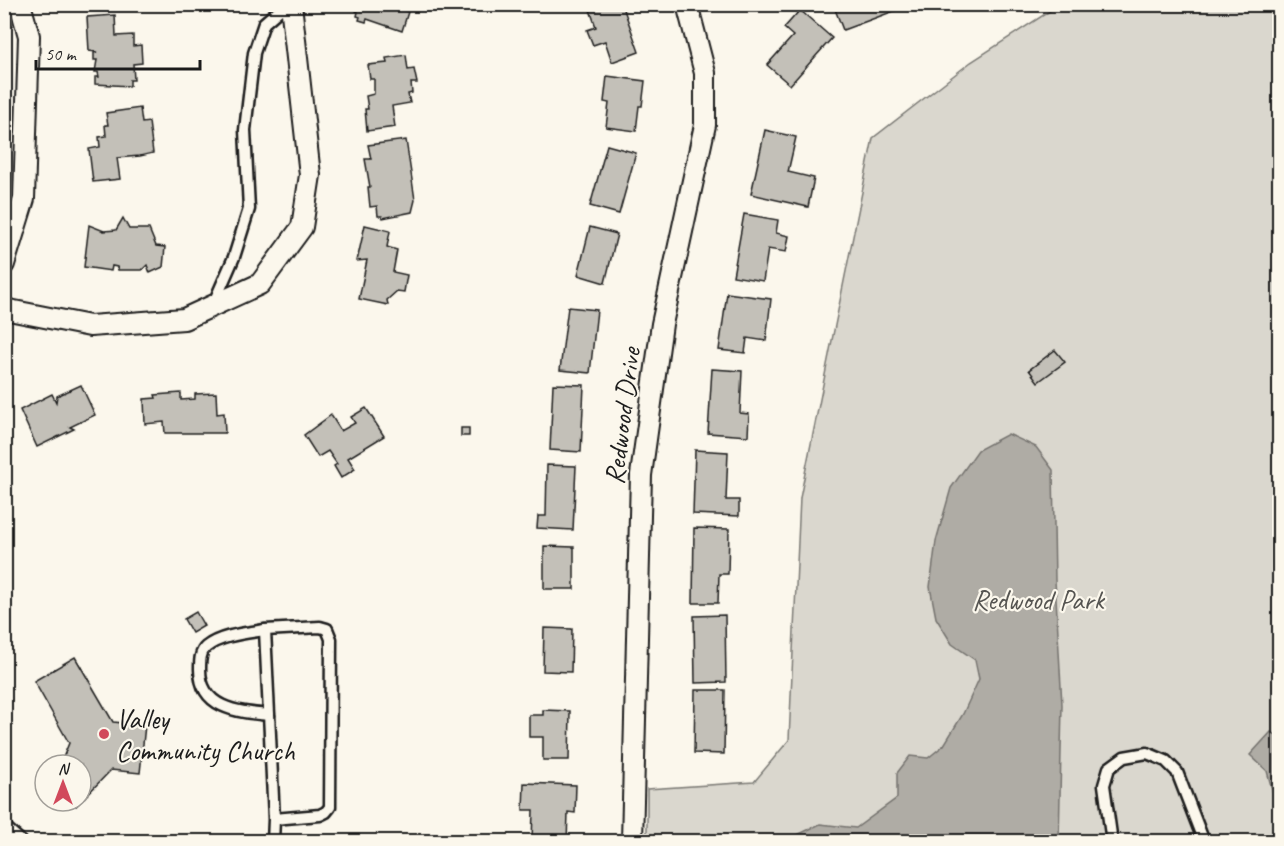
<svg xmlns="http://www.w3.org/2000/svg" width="1284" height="846" font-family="Caveat,sans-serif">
	<rect width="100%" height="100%" fill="#fbf7ec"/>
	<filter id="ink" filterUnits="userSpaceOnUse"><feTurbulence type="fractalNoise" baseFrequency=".0167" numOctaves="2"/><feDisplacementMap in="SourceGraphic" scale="12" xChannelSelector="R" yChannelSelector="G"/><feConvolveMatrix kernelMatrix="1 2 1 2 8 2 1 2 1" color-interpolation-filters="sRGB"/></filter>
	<g filter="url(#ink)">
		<path fill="#dad7ce" stroke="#7b7a75" stroke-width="1.5" d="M1059,5H1279V841L647,842V789L754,782L789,740L800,498L873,138L971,62Z"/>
		<g fill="#afaca5" stroke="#74726e" stroke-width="1.5">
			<path d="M1008,434L1036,447L1053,470L1055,580L1062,705L1059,841H785L820,824L856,828L897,798V773L910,756L928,758L944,745L963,714L979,679L975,660L952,644L936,618L930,587L936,541L951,488L978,450Z"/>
			<path d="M1271,732L1279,738L1280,807L1277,808L1267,771L1250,755Z"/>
		</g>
		<g fill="#c3c0b8" stroke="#1c1c1c" stroke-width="1.5">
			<path d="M358,4H401L400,9L408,12L402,31L367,19L366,22L359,20L360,17L357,16L358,12L356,11Z"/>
			<path d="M588,4H622L639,52L612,62L605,41L593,45L587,30L596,27Z"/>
			<path d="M833,4H901L902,8L843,30Z"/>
			<path d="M800,10L832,38L790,85L767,65L793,36L784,28Z"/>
			<path d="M115,15L116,36L133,35V46L141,45L142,63L133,64L134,80H130V86L95,84V77H99L98,72H95L97,60H94V53L97,52L89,51L87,17Z"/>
			<path d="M406,55L408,70L414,69L417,83H411L412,93L408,94L410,103L392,106L395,127L367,131L365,109H368L366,96L374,94V79H370L368,65L387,63L386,58Z"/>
			<path d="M607,76L645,81L642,106H639L636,131L606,127L609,103L604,102Z"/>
			<path d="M140,108L142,123L149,122L153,153L140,156L117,158L120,179L93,182L89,149L100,147L99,137L106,136L105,125H108L106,113Z"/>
			<path d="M765,130L796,137L788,172L814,178L808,207L751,194Z"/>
			<path d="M406,140L415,200L412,212L383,218L382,216H378L377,206L370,207L368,187H370L365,159H371L368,145Z"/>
			<path d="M607,145L636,153L619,214L590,206Z"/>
			<path d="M744,214L778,220L776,233L789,236L786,252L768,249L763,281L733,276Z"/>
			<path d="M123,218L129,229H149L156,246L165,247L163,267L150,273L147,265L142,270H118L117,267L112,266L111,271L84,267L89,225L104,231L116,230Z"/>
			<path d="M365,225L390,231L387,247L397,250L393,272L407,275L404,292L397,291L387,300L388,305L359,299L367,260L357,261Z"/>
			<path d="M590,227L617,234L605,283L578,275Z"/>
			<path d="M727,293L771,299L766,341L747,338L745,353L719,350Z"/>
			<path d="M568,307L597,310L590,373L560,370Z"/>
			<path d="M1055,350L1065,362L1038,382L1029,370Z"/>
			<path d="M712,369L742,371L740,413L749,414L748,436L708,433Z"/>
			<path d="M553,384L584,385L581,452L550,450Z"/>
			<path d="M81,385L95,415L70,427L74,429L37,447L20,410L52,394L56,402L57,396Z"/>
			<path d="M181,393V400L195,399V394L216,393L217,414L224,413L225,433H165L164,422L145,424L144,399L156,398L155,395Z"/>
			<path d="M366,408L384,436L348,458L355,469L341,478L334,466L337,464L328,451L318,457L304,435L331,415L341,431L355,423L351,417Z"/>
			<rect x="461" y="428" width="8" height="8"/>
			<path d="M695,450L728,452L726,500H739V516L693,514Z"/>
			<path d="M547,465L576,466L573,530L537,528L538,516H546Z"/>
			<path d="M694,528L729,529L728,574H719L718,603H693Z"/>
			<path d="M544,546L574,547V589H544Z"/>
			<path d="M196,612L204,626L192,633L184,619Z"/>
			<path d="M725,615L726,682L695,683L694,616Z"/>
			<path d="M544,628L572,629L571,672L543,671Z"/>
			<path d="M75,657L113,722L145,725L140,773L111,770L76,806L68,801H81V765H60L69,743L34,681Z"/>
			<path d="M695,690H725L724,754L694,753Z"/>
			<path d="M543,710L570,711L569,760H543V737H529V715H543Z"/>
			<path d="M524,783L576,785L575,813L568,812L567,842H532L533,810H523Z"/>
			<rect x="1258" y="836" width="22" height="6"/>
		</g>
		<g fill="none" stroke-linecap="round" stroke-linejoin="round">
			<g stroke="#1c1c1c" stroke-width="15">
				<g id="lane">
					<path d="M213,305L234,257L249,209L245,130L254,53L264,23L286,4"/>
					<path d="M265,630C247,633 221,635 206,647C200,652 200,661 200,669C200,709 238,712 269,715"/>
					<path d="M4,826L22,842"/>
					<path d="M273,842L274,819L265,630L320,627L327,629L331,639L330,807L326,812L320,815L274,819"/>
					<path d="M1112,842L1104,785L1109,768L1124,757L1147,753L1166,761L1177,772L1204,842"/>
				</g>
			</g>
			<g stroke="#1c1c1c" stroke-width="24">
				<g id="street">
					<path d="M4,264L24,199L29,36L20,4"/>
					<path d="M4,309L90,326L184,319L260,284L302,227L310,175L291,4"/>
					<path d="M632,842L641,475L662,324L705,125V73L687,4"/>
				</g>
			</g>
			<use href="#lane" stroke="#fbf7ec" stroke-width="10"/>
			<use href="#street" stroke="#fbf7ec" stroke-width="20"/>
		</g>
	</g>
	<circle fill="#d1495b" stroke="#fbf7ec" stroke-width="2" cx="104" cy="734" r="6"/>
	<g text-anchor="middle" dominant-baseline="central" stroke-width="4.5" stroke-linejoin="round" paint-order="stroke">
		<g font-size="28" fill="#1c1c1c" stroke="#fbf7ec">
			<text transform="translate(622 416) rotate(-83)">Redwood Drive</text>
		</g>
		<g font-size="28" fill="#555451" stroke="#fbf7ec">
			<text x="1038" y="599">Redwood Park</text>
		</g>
		<g font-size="28" fill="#1c1c1c" stroke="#fbf7ec" text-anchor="start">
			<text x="116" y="718">Valley<tspan x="116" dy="32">Community Church</tspan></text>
		</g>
	</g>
	<rect width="1284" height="846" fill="none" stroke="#fbf7ec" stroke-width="24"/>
	<rect x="12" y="12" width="1260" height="822" fill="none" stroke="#1c1c1c" stroke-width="2" filter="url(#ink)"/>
	<g transform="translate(63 783)"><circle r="28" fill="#fbf7ec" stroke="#a29f99" stroke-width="1.5"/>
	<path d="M0-4.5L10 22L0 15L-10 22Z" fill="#d1495b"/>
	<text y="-9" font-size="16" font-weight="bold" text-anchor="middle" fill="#1c1c1c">N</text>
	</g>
	<path d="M36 60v9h164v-9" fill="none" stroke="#1c1c1c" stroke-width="3"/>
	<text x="45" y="60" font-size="18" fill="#1c1c1c" stroke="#fbf7ec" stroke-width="4.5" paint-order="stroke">50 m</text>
</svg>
